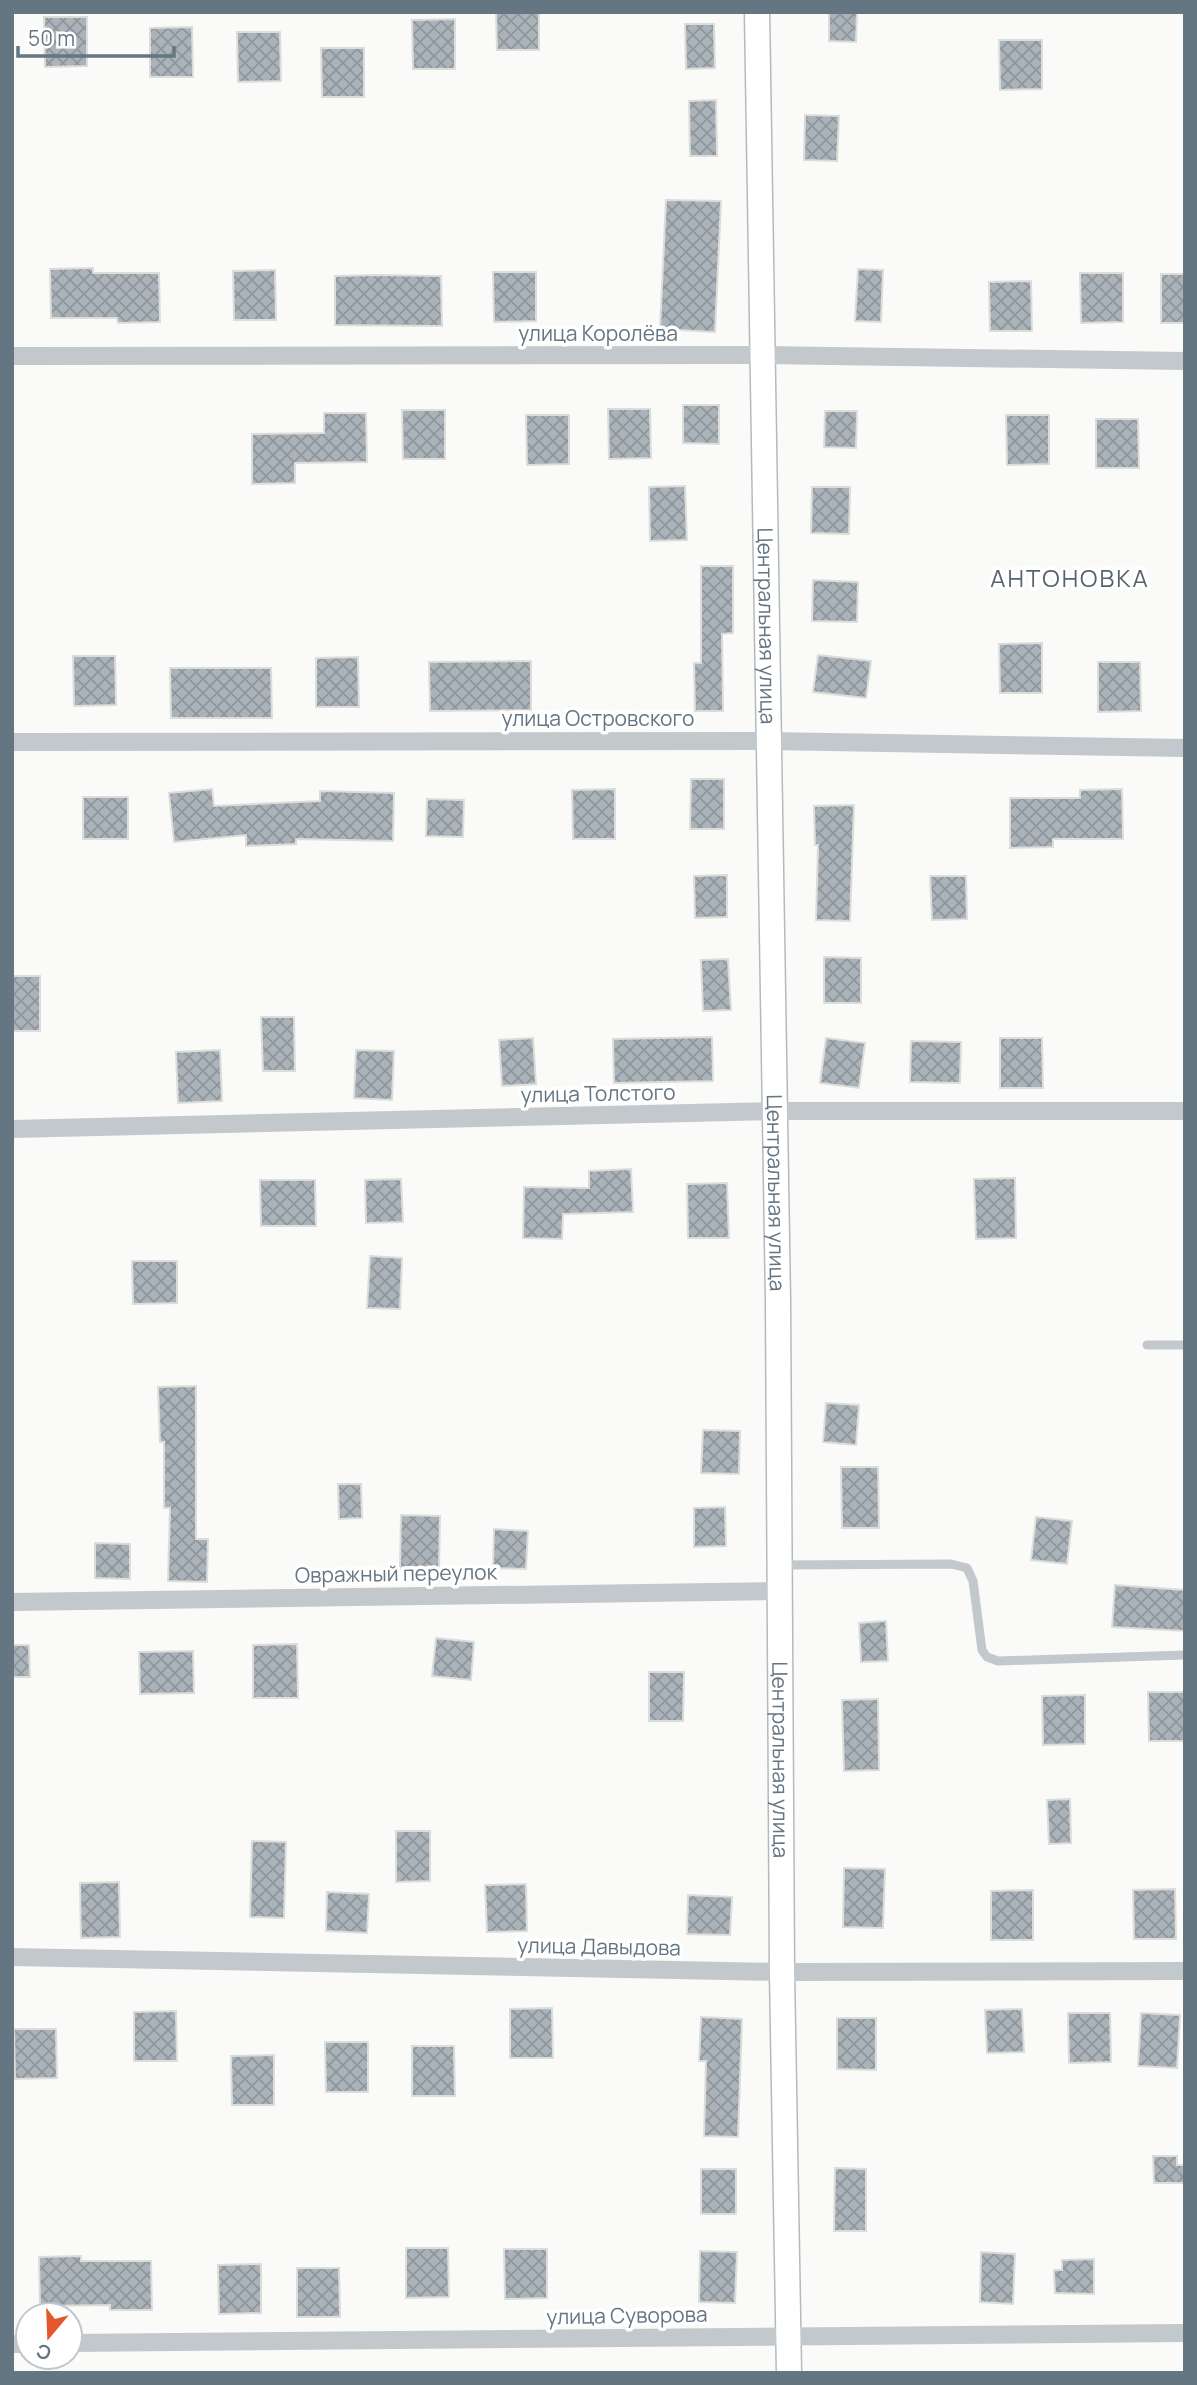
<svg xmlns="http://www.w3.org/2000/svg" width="1197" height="2385" font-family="Manrope,sans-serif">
	<defs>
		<pattern id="building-cross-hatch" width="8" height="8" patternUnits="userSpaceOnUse" patternTransform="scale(1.75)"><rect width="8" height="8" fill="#aab3b9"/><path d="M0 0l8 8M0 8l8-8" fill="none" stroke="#8e969c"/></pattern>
	</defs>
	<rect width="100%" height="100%" fill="#fafaf8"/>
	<g fill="url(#building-cross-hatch)" stroke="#dcdcda" stroke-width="2">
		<path d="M496,12H539V50H497Z"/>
		<path d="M829,12H857L856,42L829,41Z"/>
		<path d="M44,17H87V66L45,67Z"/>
		<path d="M455,19V69H413L412,20Z"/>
		<path d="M685,24H714L715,68L686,69Z"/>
		<path d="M192,27L193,77H150V28Z"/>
		<path d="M237,32H280L281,81L238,82Z"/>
		<path d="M999,40H1042V89L1000,90Z"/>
		<path d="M321,48H364V97H322Z"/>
		<path d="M716,100L717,156H690L689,101Z"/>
		<path d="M805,115L839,116L837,161L804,160Z"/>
		<path d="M666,200L721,201L715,332L660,329Z"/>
		<path d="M93,268V273H159L160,322L118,323L117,318H51L50,269Z"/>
		<path d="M858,269L883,270L881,322L855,321Z"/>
		<path d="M275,270L276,320H234L233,271Z"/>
		<path d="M493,272H536V321L494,322Z"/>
		<path d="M1080,273H1123V322L1081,323Z"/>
		<rect x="1161" y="274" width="24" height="49"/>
		<path d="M377,275L441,276L442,326L335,325V276Z"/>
		<path d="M1031,281L1032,331H990L989,282Z"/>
		<path d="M683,405H719V444L683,443Z"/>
		<path d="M608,409H650L651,458L609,459Z"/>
		<path d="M402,410H445V459H403Z"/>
		<path d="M825,411H857L856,448L824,447Z"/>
		<path d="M324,413H366L367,462L295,463V483L252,484V434L324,433Z"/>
		<path d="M526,415H569V464L527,465Z"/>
		<path d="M1006,415H1049V464L1007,465Z"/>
		<path d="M1096,419H1138L1139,468H1096Z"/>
		<path d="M685,486L687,540L650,541L649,487Z"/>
		<path d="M812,487H850L849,534L811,533Z"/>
		<path d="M701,566H733V633L722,634L723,711H695L694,663H701Z"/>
		<path d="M813,580L858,582L857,622L812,621Z"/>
		<path d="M1042,643V693H1000L999,644Z"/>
		<path d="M818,655L871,661L866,698L813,692Z"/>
		<path d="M73,656H115L116,705L74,706Z"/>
		<path d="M358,657L359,707H316V658Z"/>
		<path d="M531,661V710L430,711L429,662Z"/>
		<path d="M1098,662H1140L1141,711L1098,712Z"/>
		<path d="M170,668H271L272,718H171Z"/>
		<path d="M691,779H724V829H690Z"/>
		<path d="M212,789L214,806L320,801V791L394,793L393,841L296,839V844L246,846V835L174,842L169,793Z"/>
		<path d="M615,789V839H573L572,790Z"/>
		<path d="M1122,789L1123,839H1053V847L1010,848V798H1080V790Z"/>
		<rect x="83" y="797" width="45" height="42"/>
		<path d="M427,799L464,800L463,837L426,836Z"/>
		<path d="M854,805L850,921L816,920L818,845H815L814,806Z"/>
		<path d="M727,875V917L695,918L694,876Z"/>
		<path d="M930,876H966L967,919L932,920Z"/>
		<path d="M824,957L861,958V1003H824Z"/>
		<path d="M728,959L731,1010L703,1011L701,960Z"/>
		<rect x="12" y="976" width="28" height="55"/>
		<path d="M261,1017H294L295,1071H263Z"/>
		<path d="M712,1037L713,1081L614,1083L613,1039Z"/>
		<path d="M533,1038L536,1084L502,1086L499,1040Z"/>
		<path d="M826,1038L865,1043L859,1088L820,1083Z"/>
		<path d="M1000,1038H1042L1043,1088H1000Z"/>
		<path d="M911,1041L961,1042L960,1083L910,1082Z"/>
		<path d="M220,1050L222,1101L178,1103L176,1052Z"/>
		<path d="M356,1050L394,1051L392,1100L354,1098Z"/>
		<path d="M631,1169L633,1212L563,1214L562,1239L523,1238L524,1187L589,1188V1171Z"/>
		<path d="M1015,1178L1016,1238L976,1239L974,1179Z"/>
		<path d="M401,1179L403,1222L366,1223L365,1180Z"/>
		<path d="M260,1180H315L316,1226H261Z"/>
		<path d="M727,1183L729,1238H688L687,1184Z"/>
		<path d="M370,1256L402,1258L400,1309L367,1308Z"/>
		<path d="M132,1261H177V1303L133,1304Z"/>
		<path d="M196,1386V1539H208L207,1582L168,1581L170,1508H164V1442H160L158,1387Z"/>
		<path d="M826,1403L859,1405L856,1445L823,1442Z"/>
		<path d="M703,1430L740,1431L739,1474L701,1473Z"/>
		<path d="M841,1467H878L879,1528H842Z"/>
		<path d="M338,1484H361L362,1518L339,1519Z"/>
		<path d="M725,1507L726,1546L694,1547V1508Z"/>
		<path d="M401,1515L440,1516L439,1569H400Z"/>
		<path d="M1036,1517L1072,1521L1067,1564L1031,1560Z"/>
		<path d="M494,1529L528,1531L526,1569L493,1568Z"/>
		<path d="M95,1543L130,1544V1579L95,1578Z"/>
		<path d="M1115,1585L1185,1590V1631L1112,1627Z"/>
		<path d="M886,1621L888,1661L861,1662L859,1623Z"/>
		<path d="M436,1638L474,1642L471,1680L432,1676Z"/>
		<path d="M297,1644L298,1698H253V1645Z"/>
		<path d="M12,1645H29L30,1677H12Z"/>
		<path d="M193,1651L194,1693L140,1694L139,1652Z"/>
		<path d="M649,1672H684L683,1721H649Z"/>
		<path d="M1148,1692H1185V1741H1149Z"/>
		<path d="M1085,1695V1744L1043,1745L1042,1696Z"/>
		<path d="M878,1699L879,1770L844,1771L842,1700Z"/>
		<path d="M1070,1799L1071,1843L1049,1844L1047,1800Z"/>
		<path d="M396,1831H430V1881L396,1882Z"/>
		<path d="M252,1841L286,1842L284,1918L250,1917Z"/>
		<path d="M844,1868L885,1869L883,1928L843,1927Z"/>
		<path d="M119,1882L120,1937L81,1938L80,1883Z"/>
		<path d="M526,1884L527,1931L487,1932L485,1885Z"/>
		<path d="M1175,1889L1176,1939H1134L1133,1890Z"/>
		<path d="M1033,1890V1940H991V1891Z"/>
		<path d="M327,1892L369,1894L367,1933L326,1931Z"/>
		<path d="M688,1895L732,1897L730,1935L687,1934Z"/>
		<path d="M552,2008L553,2058H510V2009Z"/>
		<path d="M1022,2009L1024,2052L987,2053L985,2010Z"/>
		<path d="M176,2011L177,2061H134V2012Z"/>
		<path d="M1068,2013H1110L1111,2062L1069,2063Z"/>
		<path d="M1141,2013L1180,2015L1177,2068L1138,2066Z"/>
		<path d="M701,2017L742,2019L738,2137L704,2136L706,2061H699Z"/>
		<path d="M837,2018H876V2070L837,2069Z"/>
		<path d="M14,2029H56L57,2078L15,2079Z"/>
		<path d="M325,2042H368V2092H326Z"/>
		<path d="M412,2046H454L455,2096H412Z"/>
		<path d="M274,2055V2105H232L231,2056Z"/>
		<path d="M1153,2156H1177V2165H1185V2183H1154Z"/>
		<path d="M835,2168L866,2169V2231H834Z"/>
		<rect x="701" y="2169" width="35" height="45"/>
		<path d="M406,2248H448L449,2297L406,2298Z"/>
		<path d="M504,2249H547V2298L505,2299Z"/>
		<path d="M700,2251L737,2252L735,2303L699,2302Z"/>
		<path d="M981,2252L1015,2254L1013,2304L980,2302Z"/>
		<path d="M81,2256V2261H151L152,2310H110V2305L40,2306L39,2257Z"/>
		<path d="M1094,2259V2294L1055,2293L1054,2270H1062V2260Z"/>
		<path d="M261,2264V2313L219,2314L218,2265Z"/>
		<path d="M297,2268H339L340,2317H297Z"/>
	</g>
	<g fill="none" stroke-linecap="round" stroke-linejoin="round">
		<g stroke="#b3babf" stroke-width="27">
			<g id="secondary">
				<path id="s1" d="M757,12L778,1301L782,1972L789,2373"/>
			</g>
		</g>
		<g stroke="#c3c8cc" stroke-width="9">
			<path d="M1147,1345H1185"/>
			<path d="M781,1565L951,1564L967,1568L973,1581L982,1650L987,1657L998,1661L1185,1655"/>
		</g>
		<g stroke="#c3c8cc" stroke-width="18">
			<path d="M12,356L763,355L1185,361"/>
			<path d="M12,742L769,741L1185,748"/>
			<path d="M12,1129L775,1111H1185"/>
			<path d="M12,1602L780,1591"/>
			<path d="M12,1957L782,1972L1185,1971"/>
			<path d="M70,2343L1185,2333"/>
			<path d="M12,2344H28"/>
		</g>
		<use href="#secondary" stroke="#fff" stroke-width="24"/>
	</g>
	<g text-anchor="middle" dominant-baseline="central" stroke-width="7" stroke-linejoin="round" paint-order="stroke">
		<g font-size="21" fill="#657683" stroke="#fff">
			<text x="598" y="333">улица Королёва</text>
			<text stroke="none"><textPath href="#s1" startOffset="614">Центральная улица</textPath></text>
			<text x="598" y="718">улица Островского</text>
			<text transform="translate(598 1093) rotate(-1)">улица Толстого</text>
			<text stroke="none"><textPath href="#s1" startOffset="1181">Центральная улица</textPath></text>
			<text transform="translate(396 1573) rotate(-1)">Овражный переулок</text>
			<text stroke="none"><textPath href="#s1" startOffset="1748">Центральная улица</textPath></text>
			<text transform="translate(599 1946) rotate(1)">улица Давыдова</text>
			<text transform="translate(627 2315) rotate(-1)">улица Суворова</text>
		</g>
		<g font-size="24" letter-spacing="2" fill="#57646e" stroke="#fff">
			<text x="1070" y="577">АНТОНОВКА</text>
		</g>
	</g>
	<rect width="1197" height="2385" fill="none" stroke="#657683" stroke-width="28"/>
	<g transform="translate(49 2336) rotate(199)"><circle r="33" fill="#ffffff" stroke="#c1c8cd" stroke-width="2"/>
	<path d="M0-5L12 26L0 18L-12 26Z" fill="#e4572e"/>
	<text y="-10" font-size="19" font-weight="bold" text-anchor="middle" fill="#657683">С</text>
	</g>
	<path d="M18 46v10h156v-10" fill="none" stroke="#657683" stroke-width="3.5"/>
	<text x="28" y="46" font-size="21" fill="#657683" stroke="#ffffff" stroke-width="5" paint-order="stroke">50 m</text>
</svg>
